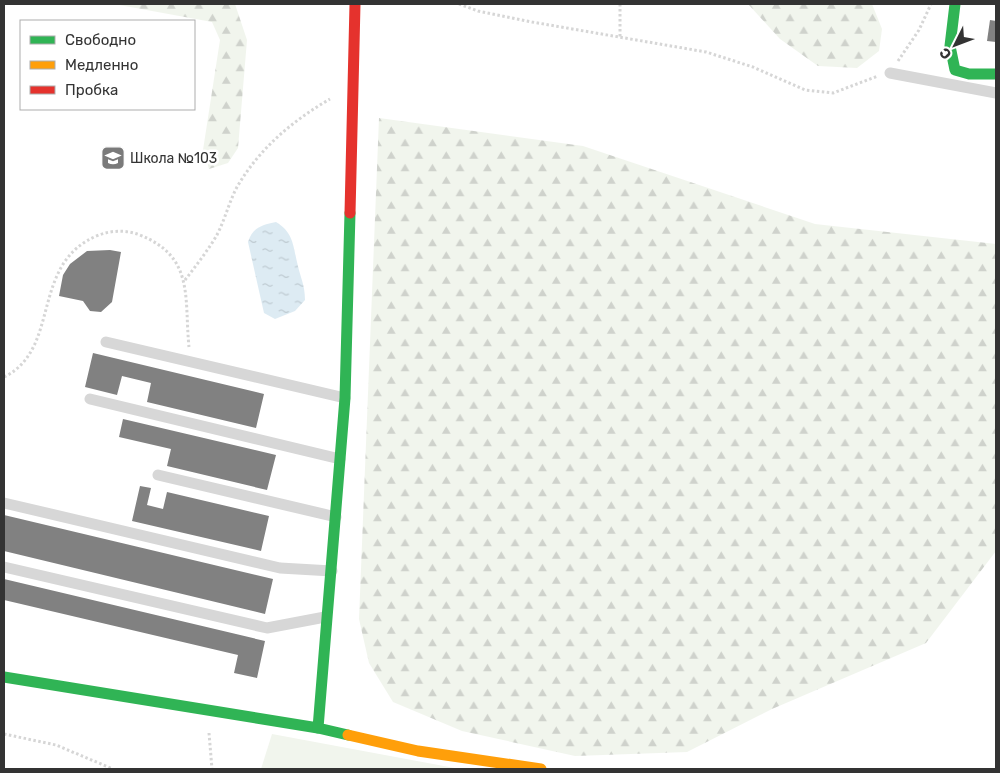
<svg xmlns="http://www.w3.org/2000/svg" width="1000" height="773" font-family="Rubik,sans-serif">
	<defs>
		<pattern id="forest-firs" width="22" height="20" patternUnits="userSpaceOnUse" patternTransform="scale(1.25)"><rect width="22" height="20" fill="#f1f5ed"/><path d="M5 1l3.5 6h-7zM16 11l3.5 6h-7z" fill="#cfd2cc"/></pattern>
		<pattern id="water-ripples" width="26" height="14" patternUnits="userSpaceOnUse" patternTransform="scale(1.25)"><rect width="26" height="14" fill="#ddebf3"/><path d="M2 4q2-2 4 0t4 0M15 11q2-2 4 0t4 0" fill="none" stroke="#becad1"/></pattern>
	</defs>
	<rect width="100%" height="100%" fill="#fff"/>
	<g fill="url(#forest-firs)">
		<path d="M114,4H235L247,40L238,148L228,163L209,169L203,150L220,40L212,22Z"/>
		<path d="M748,4H872L882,29L879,51L857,68L818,66L780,39Z"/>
		<path d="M379,118L583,146L815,224L996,244V551L926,643L772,709L687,752L575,756L462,731L393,702L369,663L359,619Z"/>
	</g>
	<path fill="#f1f5ed" d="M272,734L460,769H261Z"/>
	<path fill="url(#water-ripples)" d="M276,222C293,232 293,245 297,262C300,277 305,284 305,300L295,311L275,319L264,313L248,242C253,227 262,225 276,222Z"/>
	<g fill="#818181">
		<path d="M990,20L996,21V42L987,41Z"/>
		<path d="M110,250L121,252L112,302L101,312L90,311L83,301L59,296L63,275L70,264L87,251Z"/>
		<path d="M93,353L264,394L256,428L147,402L151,383L122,376L117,395L85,387Z"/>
		<path d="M123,419L276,455L267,490L167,466L171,449L119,437Z"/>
		<path d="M140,486L151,488L147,505L163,509L167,492L269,516L261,551L132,521Z"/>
		<path d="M4,515L273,579L265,614L4,551Z"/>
		<path d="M4,579L265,641L257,678L234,673L238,655L4,600Z"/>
	</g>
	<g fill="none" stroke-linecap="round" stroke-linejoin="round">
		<g stroke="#d6d6d6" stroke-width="3" stroke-dasharray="2.5 2.5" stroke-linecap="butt">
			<path d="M459,4L478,11L532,22L706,52L753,67L805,90L833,93L878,76"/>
			<path d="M620,4V37"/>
			<path d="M898,61L919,30L931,4"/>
			<path d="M185,280C195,267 205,254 214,240C224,224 228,204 237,187C259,149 292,121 330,99"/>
			<path d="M4,377C62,349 29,262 99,235C112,230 127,230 140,235C195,257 184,298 189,347"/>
			<path d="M209,733L212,769"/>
			<path d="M4,734L56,745L113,769"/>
		</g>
		<g stroke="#d7d7d7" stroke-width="11">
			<path d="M890,73L996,93"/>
			<path d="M106,342L345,398"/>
			<path d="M90,399L340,459"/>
			<path d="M158,475L336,517"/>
			<path d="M4,503L280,568L332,571"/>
			<path d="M4,567L267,628L325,617"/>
		</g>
		<g stroke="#30b455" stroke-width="11">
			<path d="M955,4L950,46L955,70L969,74H996"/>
			<path d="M4,677L318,728"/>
			<path d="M348,735L318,728L345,398L350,213"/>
		</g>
		<path stroke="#ff9f0a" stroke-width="11" d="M348,735L418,751L541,769"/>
		<path stroke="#e5322d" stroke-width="11" d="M350,213L355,4"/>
	</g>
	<defs>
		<g id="school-square" transform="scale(1.25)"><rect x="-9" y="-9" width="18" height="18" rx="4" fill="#7a7a7a" stroke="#fff"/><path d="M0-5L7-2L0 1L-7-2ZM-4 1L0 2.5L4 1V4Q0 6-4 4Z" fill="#fff"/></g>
	</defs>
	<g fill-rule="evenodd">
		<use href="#school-square" x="113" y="158"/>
	</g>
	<g text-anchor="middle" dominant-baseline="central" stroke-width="5" stroke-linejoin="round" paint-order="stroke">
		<g font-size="14" fill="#333" stroke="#fff" text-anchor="start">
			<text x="130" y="158">Школа №103</text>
		</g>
	</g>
	<rect width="1000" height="773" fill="none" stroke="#333333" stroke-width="10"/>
	<rect x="20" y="20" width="175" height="90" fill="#ffffff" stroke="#adadad"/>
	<rect x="30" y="36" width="25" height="8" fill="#30b455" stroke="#adadad"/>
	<text x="65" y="45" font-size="15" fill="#333333">Свободно</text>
	<rect x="30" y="61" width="25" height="8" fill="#ff9f0a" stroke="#adadad"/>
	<text x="65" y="70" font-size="15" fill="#333333">Медленно</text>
	<rect x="30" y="86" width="25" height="8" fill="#e5322d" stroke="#adadad"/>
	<text x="65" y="95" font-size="15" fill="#333333">Пробка</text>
	<g transform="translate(955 45) rotate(228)" stroke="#ffffff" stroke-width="4" paint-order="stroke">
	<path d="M0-4L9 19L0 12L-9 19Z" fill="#333333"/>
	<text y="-8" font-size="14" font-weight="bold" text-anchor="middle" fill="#333333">С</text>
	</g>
</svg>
